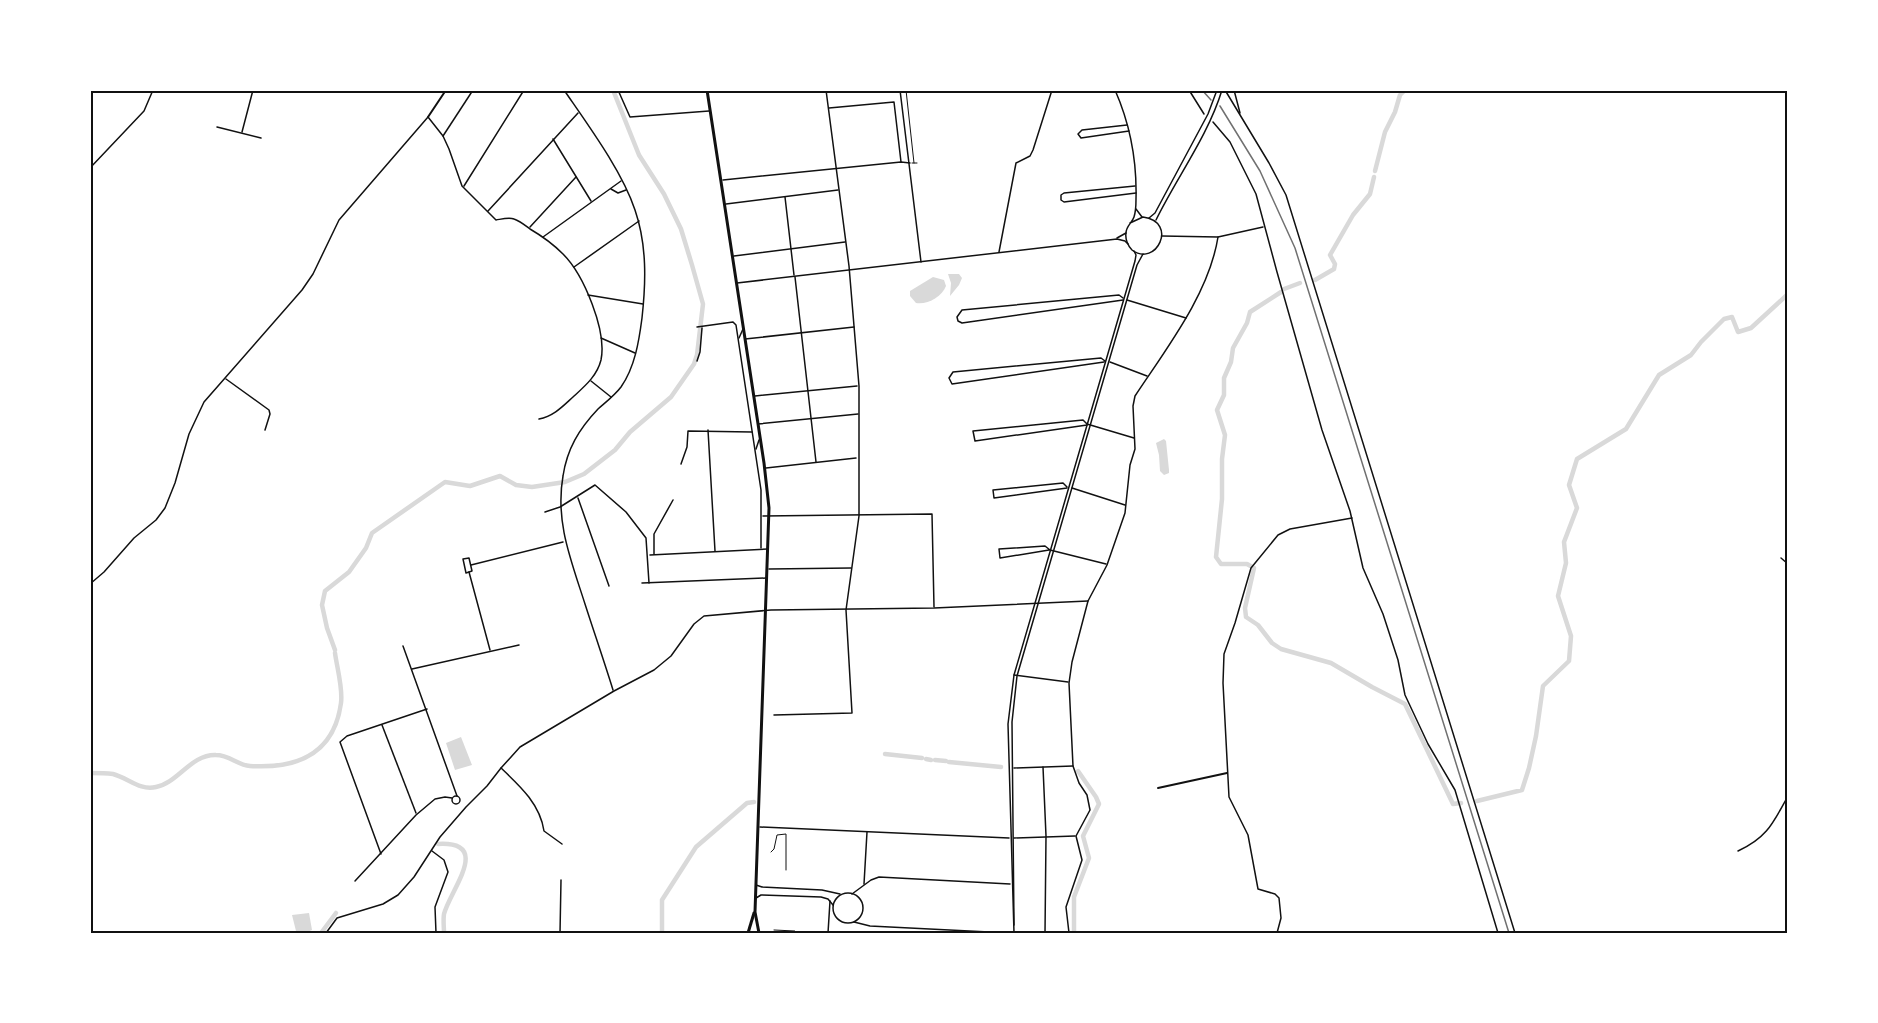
<svg xmlns="http://www.w3.org/2000/svg" width="1878" height="1023" font-family="'Varela Round',sans-serif">
	<rect width="100%" height="100%" fill="#fff"/>
	<g fill="#d9d9d9">
		<path d="M948,274H959L962,278L959,285L950,296L951,283Z"/>
		<path d="M933,277L944,280L946,286C942,297 927,305 916,303L910,296V291Z"/>
		<path d="M1164,439L1166,441L1169,470V473L1164,475L1160,471L1159,455L1156,443Z"/>
		<path d="M461,737L472,765L455,770L446,743Z"/>
		<path d="M309,913L312,930L307,932L296,931L292,915Z"/>
	</g>
	<g fill="none" stroke-linecap="round" stroke-linejoin="round">
		<g stroke="#d9d9d9" stroke-width="4.5">
			<path d="M1375,171L1385,132L1395,112L1400,95L1405,90"/>
			<path d="M1315,280L1334,269L1335,264L1330,255L1353,215L1370,194L1374,177"/>
			<path d="M1284,289L1300,283"/>
			<path d="M1281,292L1250,312L1247,323L1233,348L1231,362L1224,378V395L1217,410L1225,435L1222,459V499L1216,557L1221,564H1247L1254,568L1245,608L1246,617L1258,625L1272,643L1281,649L1331,663L1372,687L1405,704L1453,804L1461,803"/>
			<path d="M335,650L327,628L322,605L325,591L349,572L366,548L372,533L445,482L470,486L500,476L516,485L532,487L565,482L584,474L615,450L630,432L671,397L694,364L697,355L703,304L692,265L681,229L664,194L639,155L613,90"/>
			<path d="M885,754L922,758"/>
			<path d="M926,759L931,760"/>
			<path d="M935,760L946,761"/>
			<path d="M949,762L1001,767"/>
			<path d="M90,773C98,773 105,773 113,774C128,778 140,791 156,787C178,783 191,754 216,755C229,755 238,765 250,766C297,769 334,754 341,703C343,688 337,668 335,653"/>
			<path d="M1477,801L1522,790L1529,768L1536,736L1543,686L1569,661L1571,636L1558,596L1566,563L1564,542L1577,508L1569,485L1577,459L1626,429L1659,375L1691,355L1701,342L1724,319L1732,317L1738,332L1751,328L1788,294"/>
			<path d="M438,844C493,841 450,890 444,914C443,920 444,927 444,933"/>
			<path d="M321,933L336,913"/>
			<path d="M662,933V900L696,847L747,803L754,802"/>
			<path d="M1074,933V897L1089,858L1083,836L1099,804L1096,797L1078,771"/>
		</g>
		<g stroke="#111" stroke-width="1">
			<path d="M906,90L914,163"/>
			<path d="M912,163H917"/>
			<path d="M771,852L774,849L777,835L786,834V870"/>
			<path d="M774,930L795,931L794,933"/>
		</g>
		<g stroke="#111" stroke-width="1.5">
			<path d="M785,197L794,275"/>
			<path d="M828,933L830,901"/>
		</g>
		<g stroke="#111" stroke-width="1.5">
			<path d="M564,90C588,125 622,171 635,210C647,245 646,282 642,318C639,341 635,367 621,387C615,395 606,402 598,409C579,429 567,449 563,476C555,522 571,560 585,604C594,632 604,661 613,690"/>
			<path d="M618,90L630,117L709,111"/>
			<path d="M900,90L921,262"/>
			<path d="M1115,90C1130,124 1137,161 1136,199C1136,204 1136,211 1134,217C1132,223 1126,226 1126,233C1125,239 1128,246 1132,250C1156,268 1179,222 1143,217L1130,223"/>
			<path d="M1189,90L1204,114"/>
			<path d="M1225,90L1269,163L1286,195L1515,933"/>
			<path d="M1234,90L1240,113"/>
			<path d="M829,108L894,102L901,162"/>
			<path d="M1213,122L1230,142L1256,194L1277,272L1322,430L1350,511L1363,568L1383,614L1398,660L1405,695L1428,744L1455,790L1498,933"/>
			<path d="M1127,125L1082,130L1078,134L1081,138L1129,131"/>
			<path d="M217,127L261,138"/>
			<path d="M242,132L253,90"/>
			<path d="M443,136L473,90"/>
			<path d="M553,139L591,201"/>
			<path d="M90,168L144,111L153,90"/>
			<path d="M723,180L901,162L910,163"/>
			<path d="M464,186L524,90"/>
			<path d="M1135,186L1064,193L1061,195V200L1064,202L1136,193"/>
			<path d="M611,189L618,193L626,190"/>
			<path d="M726,204L838,190"/>
			<path d="M1136,209L1142,217"/>
			<path d="M488,211L578,113"/>
			<path d="M1149,218L1155,213L1208,114L1217,90"/>
			<path d="M1156,220C1177,177 1208,136 1222,90"/>
			<path d="M530,227L576,177"/>
			<path d="M1162,236L1218,237L1263,227"/>
			<path d="M543,237L621,181"/>
			<path d="M1117,238L1126,233"/>
			<path d="M999,252L1016,163L1030,156L1033,150L1052,90"/>
			<path d="M734,256L845,242"/>
			<path d="M574,267L639,221"/>
			<path d="M795,277L816,462"/>
			<path d="M737,283L1117,239L1125,241L1128,244"/>
			<path d="M588,295L643,304"/>
			<path d="M1123,298L1119,295L962,310L957,317L958,321L962,323L1123,300"/>
			<path d="M1127,300L1186,318"/>
			<path d="M697,327L733,322L736,325L761,490V548"/>
			<path d="M601,338L635,353"/>
			<path d="M739,338L743,329"/>
			<path d="M745,339L854,327"/>
			<path d="M697,361L700,352L702,328"/>
			<path d="M1104,362L952,384L949,378L953,372L1101,358L1105,361"/>
			<path d="M1110,362L1147,376"/>
			<path d="M226,379L269,410L270,414L265,430"/>
			<path d="M591,381L611,397"/>
			<path d="M755,396L857,386"/>
			<path d="M758,424L858,414"/>
			<path d="M1087,425L975,441L973,431L1083,420L1087,424L1134,438"/>
			<path d="M708,430L715,551"/>
			<path d="M756,449L759,440"/>
			<path d="M681,464L687,447L688,431L752,432"/>
			<path d="M766,468L856,458"/>
			<path d="M1067,487L1063,483L993,490L994,498L1067,488"/>
			<path d="M1072,488L1125,505"/>
			<path d="M578,498L609,586"/>
			<path d="M545,512L560,507L595,485L626,512L646,538L649,583"/>
			<path d="M763,516L932,514L934,607"/>
			<path d="M1049,550L1000,558L999,549L1045,546L1050,550L1106,564"/>
			<path d="M654,554V534L673,500"/>
			<path d="M650,555L768,549"/>
			<path d="M469,558L472,571L466,573L463,559Z"/>
			<path d="M1781,558L1788,564"/>
			<path d="M471,565L563,542"/>
			<path d="M769,569L851,568"/>
			<path d="M469,572L490,650"/>
			<path d="M642,583L767,578"/>
			<path d="M90,584L104,572L134,538L156,520L165,508L175,483L189,434L204,402L302,290L313,274L339,220L428,117L443,136L449,149L462,186L496,220C502,219 509,217 514,219C520,221 526,226 530,229C542,236 553,244 563,254C584,275 607,331 601,360C597,376 585,386 573,397C563,406 554,416 539,419"/>
			<path d="M403,646L457,796"/>
			<path d="M412,669L519,645"/>
			<path d="M1014,675L1068,682"/>
			<path d="M774,715L852,713L846,610L859,516V386L849,266L826,90"/>
			<path d="M382,725L416,813"/>
			<path d="M1043,767L1046,836L1045,933"/>
			<path d="M501,768C520,786 540,804 544,831L562,844"/>
			<path d="M1014,768L1073,766"/>
			<circle cx="456" cy="800" r="4"/>
			<path d="M760,827L1009,838"/>
			<path d="M1014,838L1075,836"/>
			<path d="M432,851L444,860L448,872L435,907L436,933"/>
			<path d="M1738,851C1767,838 1773,823 1788,796"/>
			<path d="M381,854L340,742L347,736L427,709"/>
			<path d="M355,881L416,815L435,799L445,797L452,798"/>
			<path d="M864,884L867,832"/>
			<path d="M756,885L762,887L822,890L840,894"/>
			<circle cx="848" cy="908" r="15"/>
			<path d="M852,894L871,880L879,877L1010,884"/>
			<path d="M756,898L761,895L821,897L828,899L833,905"/>
			<path d="M854,922L870,926L1009,933"/>
			<path d="M1014,925L1012,722L1017,676L1137,265L1143,254"/>
			<path d="M326,933L337,918L383,904L398,895L414,877L440,837L466,807L487,786L501,768L520,747L614,691L654,670L671,656L694,624L704,616L771,610L934,608L1088,601"/>
			<path d="M560,933L561,880"/>
			<path d="M1014,933L1008,724L1014,675L1135,261L1136,255L1134,251"/>
			<path d="M1069,933L1066,907L1082,860L1076,836L1090,810L1087,795L1079,783L1073,766L1069,683L1072,662L1088,601L1107,565L1125,513L1130,465L1135,449L1133,406L1135,396C1166,349 1209,294 1218,237"/>
			<path d="M1277,933L1281,918L1279,898L1275,894L1258,889L1248,835L1229,797L1223,683L1224,654L1235,623L1251,568L1278,535L1290,529L1352,518"/>
		</g>
		<g stroke="#111" stroke-width="2">
			<path d="M428,117L446,90"/>
			<path d="M1158,788L1227,773"/>
		</g>
		<g stroke="#111" stroke-width="3">
			<path d="M707,90L764,463L769,508L755,912L759,933"/>
			<path d="M748,933L754,913"/>
		</g>
		<g stroke="#707070" stroke-width="1.5">
			<path d="M1202,90L1211,100"/>
			<path d="M1220,106L1260,171L1295,248L1509,933"/>
		</g>
	</g>
	<rect width="1878" height="1023" fill="none" stroke="#ffffff" stroke-width="183"/>
	<rect x="92" y="92" width="1694" height="840" fill="none" stroke="#111" stroke-width="2"/>
</svg>
